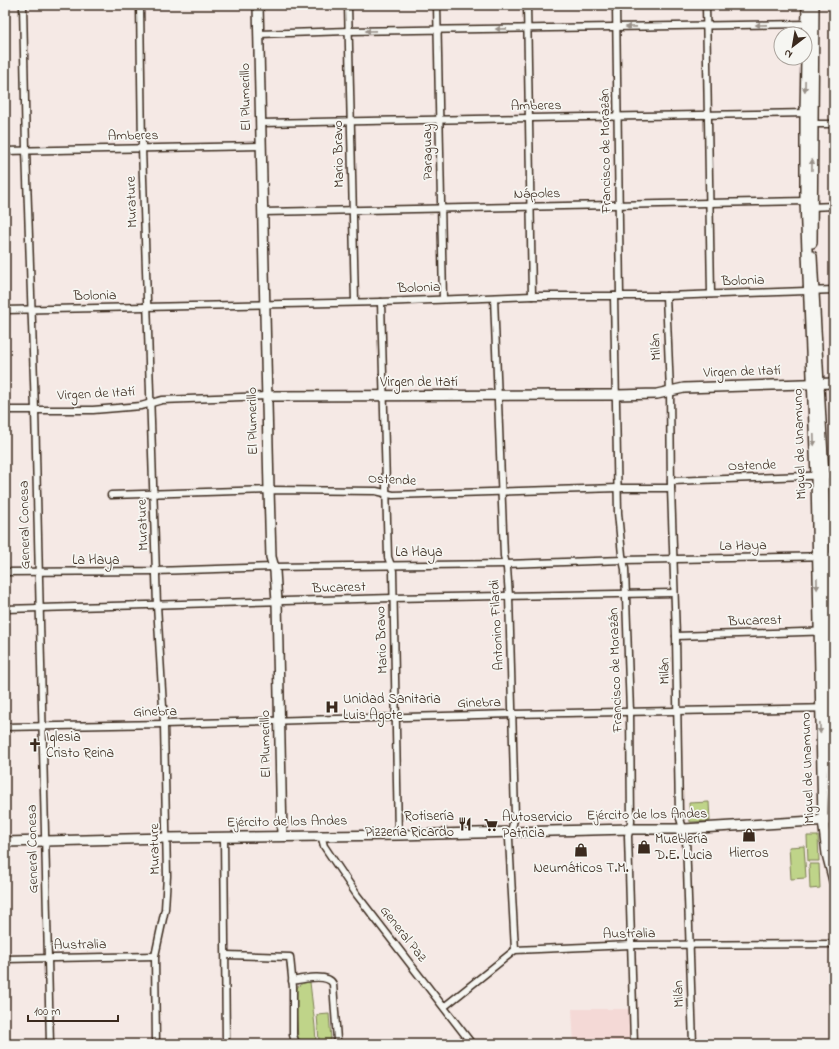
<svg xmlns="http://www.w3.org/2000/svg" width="839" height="1049" font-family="'Indie Flower',sans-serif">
	<rect width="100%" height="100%" fill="#f5e9e5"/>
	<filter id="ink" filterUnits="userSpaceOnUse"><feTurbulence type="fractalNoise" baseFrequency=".025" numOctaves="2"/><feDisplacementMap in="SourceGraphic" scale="8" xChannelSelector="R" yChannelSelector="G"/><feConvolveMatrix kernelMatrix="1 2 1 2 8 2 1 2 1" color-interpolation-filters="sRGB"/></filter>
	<g filter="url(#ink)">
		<path fill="#f4d9d6" d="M572,1009H629L631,1044H574Z"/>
		<g fill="#bfd489" stroke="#7d7f54">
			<path d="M709,802L710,821L690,822L689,803Z"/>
			<path d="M807,836H818L819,861H808Z"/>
			<path d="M804,846L806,878L791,879L789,847Z"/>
			<path d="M809,864H819L820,888L810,889Z"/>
			<path d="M310,982C312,1002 315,1021 316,1041L315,1044L301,1043L298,1039L295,992C298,984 302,983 310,982Z"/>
			<path d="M329,1014L331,1040L319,1041L317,1015Z"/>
		</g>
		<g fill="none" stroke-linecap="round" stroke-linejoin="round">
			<g stroke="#3b2a1e" stroke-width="9">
				<g id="street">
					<path d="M23,5L26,150L35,410L50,1044"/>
					<path d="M140,5L142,148L157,605L164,724L167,876L165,909L155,956L156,1044"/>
					<path d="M348,5L355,302"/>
					<path d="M437,5L443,299"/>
					<path d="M527,5L532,296"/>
					<path d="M616,5L620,296"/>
					<path d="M706,5L711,294"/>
					<path d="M259,34L348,31L810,24"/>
					<path d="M260,123L807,113"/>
					<path d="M810,124H834"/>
					<path d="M5,151L260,146"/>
					<path d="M810,207L834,206"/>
					<path d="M263,212L807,201"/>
					<path d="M614,296L618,513L622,555L625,569L630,712L631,822L628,836L634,1044"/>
					<path d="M666,296L670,391L671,488L676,636L679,815L686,839L693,1044"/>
					<path d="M494,298L504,556L507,568L509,596L515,816L509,839L515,950"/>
					<path d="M381,302L388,557L393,571L398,835"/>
					<path d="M5,310L381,302L532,296H666L834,290"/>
					<path d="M5,410H93L141,406L162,400L267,396"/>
					<path d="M671,481L834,475"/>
					<path d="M111,495L269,490L376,491L393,495L618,488H671"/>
					<path d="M5,572L156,571L273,567L506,564L623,560L834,556"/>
					<path d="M5,609L393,598L674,593"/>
					<path d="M676,636L834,631"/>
					<path d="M5,727L164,724L513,714L834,708"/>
					<path d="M321,835L324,846L357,895L472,1044"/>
					<path d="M224,837L226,1044"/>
					<path d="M226,955L290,957L293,987V1035L295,1041L298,1044"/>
					<path d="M5,959L155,956"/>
					<path d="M292,981C302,979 328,973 333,984L337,1040L335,1044"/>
					<path d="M444,1007L515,950L631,945L834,944"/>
				</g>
			</g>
			<g stroke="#3b2a1e" stroke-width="12">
				<g id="secondary">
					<path d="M258,5L269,490L271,557L275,571L277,602L282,836"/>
					<path d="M807,5L805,112V201L816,476L823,820L827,854L834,881"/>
					<path d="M812,243L814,5"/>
					<path d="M812,256L824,476L828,708L834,852"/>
					<path d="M267,396L616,395L657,394L684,388L834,383"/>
					<path d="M5,842L166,838L398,835L630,829H684L829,820"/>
				</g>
			</g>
			<use href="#street" stroke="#f6f6f2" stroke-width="6"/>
			<use href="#secondary" stroke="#f6f6f2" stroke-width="9"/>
		</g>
		<defs><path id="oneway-solid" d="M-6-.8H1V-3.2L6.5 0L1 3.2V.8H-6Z"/></defs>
		<g fill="#989088">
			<use href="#oneway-solid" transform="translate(761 25) rotate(179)"/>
			<use href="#oneway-solid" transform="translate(631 27) rotate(179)"/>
			<use href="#oneway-solid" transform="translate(501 29) rotate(179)"/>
			<use href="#oneway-solid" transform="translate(371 31) rotate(179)"/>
			<use href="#oneway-solid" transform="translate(805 86) rotate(91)"/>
			<use href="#oneway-solid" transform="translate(812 165) rotate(-89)"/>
			<use href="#oneway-solid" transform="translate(814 440) rotate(88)"/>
			<use href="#oneway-solid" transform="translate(817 584) rotate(89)"/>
			<use href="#oneway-solid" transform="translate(820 728) rotate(88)"/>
		</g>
	</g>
	<defs>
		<g id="hospital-bare" transform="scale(1.08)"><path d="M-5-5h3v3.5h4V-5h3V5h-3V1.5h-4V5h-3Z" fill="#3b2a1e" stroke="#f6f6f2" stroke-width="2.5" paint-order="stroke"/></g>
		<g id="church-bare" transform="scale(1.08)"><path d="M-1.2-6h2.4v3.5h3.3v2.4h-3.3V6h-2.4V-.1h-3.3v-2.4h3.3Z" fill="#3b2a1e" stroke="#f6f6f2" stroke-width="2.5" paint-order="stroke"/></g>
		<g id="restaurant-bare" transform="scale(1.08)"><path d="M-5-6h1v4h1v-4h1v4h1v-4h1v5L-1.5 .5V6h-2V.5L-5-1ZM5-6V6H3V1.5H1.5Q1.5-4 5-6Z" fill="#3b2a1e" stroke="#f6f6f2" stroke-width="2.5" paint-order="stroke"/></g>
		<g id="supermarket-bare" transform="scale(1.08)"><path d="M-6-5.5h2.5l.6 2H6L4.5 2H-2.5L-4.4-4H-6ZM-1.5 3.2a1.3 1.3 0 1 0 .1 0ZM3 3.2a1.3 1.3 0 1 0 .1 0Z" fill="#3b2a1e" stroke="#f6f6f2" stroke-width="2.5" paint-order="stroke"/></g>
		<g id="shop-bare" transform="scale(1.08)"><path d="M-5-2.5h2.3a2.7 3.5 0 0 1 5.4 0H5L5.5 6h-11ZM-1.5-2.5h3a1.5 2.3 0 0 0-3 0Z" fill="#3b2a1e" stroke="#f6f6f2" stroke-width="2.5" paint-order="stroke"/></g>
	</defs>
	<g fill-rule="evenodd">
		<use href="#hospital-bare" x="332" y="707"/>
		<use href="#church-bare" x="35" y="745"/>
		<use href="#restaurant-bare" x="465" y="824"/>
		<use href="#supermarket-bare" x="491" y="825"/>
		<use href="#shop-bare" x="749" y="835"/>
		<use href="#shop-bare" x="644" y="847"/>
		<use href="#shop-bare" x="581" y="850"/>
	</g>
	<g text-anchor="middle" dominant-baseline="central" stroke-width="3.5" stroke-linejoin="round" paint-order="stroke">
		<g font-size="14" fill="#3b2a1e" stroke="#f6f6f2">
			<text transform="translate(246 97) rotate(-91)">El Plumerillo</text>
			<text transform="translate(536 106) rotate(-1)">Amberes</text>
			<text transform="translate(133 136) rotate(-1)">Amberes</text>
			<text transform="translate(606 151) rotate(-91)">Francisco de Morazán</text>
			<text transform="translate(428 152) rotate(-91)">Paraguay</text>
			<text transform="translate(339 154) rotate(-91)">Mario Bravo</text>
			<text transform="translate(537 194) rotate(-1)">Nápoles</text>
			<text transform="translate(132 202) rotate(-92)">Murature</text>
			<text transform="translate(743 281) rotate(-2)">Bolonia</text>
			<text transform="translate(419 288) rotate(-2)">Bolonia</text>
			<text transform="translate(95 296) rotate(-1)">Bolonia</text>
			<text transform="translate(656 347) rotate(-93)">Milán</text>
			<text transform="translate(742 372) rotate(-2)">Virgen de Itatí</text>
			<text x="419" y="382">Virgen de Itatí</text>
			<text transform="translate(96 394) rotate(-3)">Virgen de Itatí</text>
			<text transform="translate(253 421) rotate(-91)">El Plumerillo</text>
			<text transform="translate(800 444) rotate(-92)">Miguel de Unamuno</text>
			<text transform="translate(752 466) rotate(-2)">Ostende</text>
			<text transform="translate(392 480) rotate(3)">Ostende</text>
			<text transform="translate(25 525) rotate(-91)">General Conesa</text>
			<text transform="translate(143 525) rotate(-92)">Murature</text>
			<text transform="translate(743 546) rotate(-1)">La Haya</text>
			<text x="419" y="552">La Haya</text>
			<text x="96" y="560">La Haya</text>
			<text transform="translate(339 588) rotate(-2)">Bucarest</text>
			<text transform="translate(755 621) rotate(-2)">Bucarest</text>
			<text transform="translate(497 625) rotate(-93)">Antonino Filardi</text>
			<text transform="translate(382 640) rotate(-92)">Mario Bravo</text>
			<text transform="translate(616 670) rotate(-92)">Francisco de Morazán</text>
			<text transform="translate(665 671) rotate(-91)">Milán</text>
			<text transform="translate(479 703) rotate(-1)">Ginebra</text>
			<text transform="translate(155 712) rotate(-1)">Ginebra</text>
			<text transform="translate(266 744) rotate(-91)">El Plumerillo</text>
			<text transform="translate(808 768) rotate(-92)">Miguel de Unamuno</text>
			<text transform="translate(647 815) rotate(-1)">Ejército de los Andes</text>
			<text transform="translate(287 822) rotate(-1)">Ejército de los Andes</text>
			<text transform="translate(33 849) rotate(-91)">General Conesa</text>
			<text transform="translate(155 849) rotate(-91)">Murature</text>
			<text transform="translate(403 934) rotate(52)">General Paz</text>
			<text transform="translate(629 934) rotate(-1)">Australia</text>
			<text transform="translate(80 945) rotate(-1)">Australia</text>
			<text transform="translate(679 994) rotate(-92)">Milán</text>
		</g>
		<g font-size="14" fill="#3b2a1e" stroke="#f6f6f2" text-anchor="start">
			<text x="343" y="699">Unidad Sanitaria<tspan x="343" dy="16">Luis Agote</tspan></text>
			<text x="46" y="737">Iglesia<tspan x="46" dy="16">Cristo Reina</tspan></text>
			<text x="454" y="816" text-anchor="end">Rotisería<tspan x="454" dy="16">Pizzería Ricardo</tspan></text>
			<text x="502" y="817">Autoservicio<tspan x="502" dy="16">Patricia</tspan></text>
			<text x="655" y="839">Mueblería<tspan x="655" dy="16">D.E. Lucia</tspan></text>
			<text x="749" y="853" text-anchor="middle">Hierros</text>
			<text x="581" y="868" text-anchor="middle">Neumáticos T.M.</text>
		</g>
	</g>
	<rect width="839" height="1049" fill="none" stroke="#f6f6f2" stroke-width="20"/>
	<rect x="10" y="10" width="819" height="1029" fill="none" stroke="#3b2a1e" stroke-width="1.5" filter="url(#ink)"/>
	<g transform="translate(793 46) rotate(211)"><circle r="19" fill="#f6f6f2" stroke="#aba49d"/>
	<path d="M0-3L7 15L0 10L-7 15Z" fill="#3b2a1e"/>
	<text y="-6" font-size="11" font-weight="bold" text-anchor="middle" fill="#3b2a1e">N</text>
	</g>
	<path d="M28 1015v6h90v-6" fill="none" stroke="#3b2a1e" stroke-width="2"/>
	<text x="34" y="1015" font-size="12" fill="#3b2a1e" stroke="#f6f6f2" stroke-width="3" paint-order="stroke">100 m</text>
</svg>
